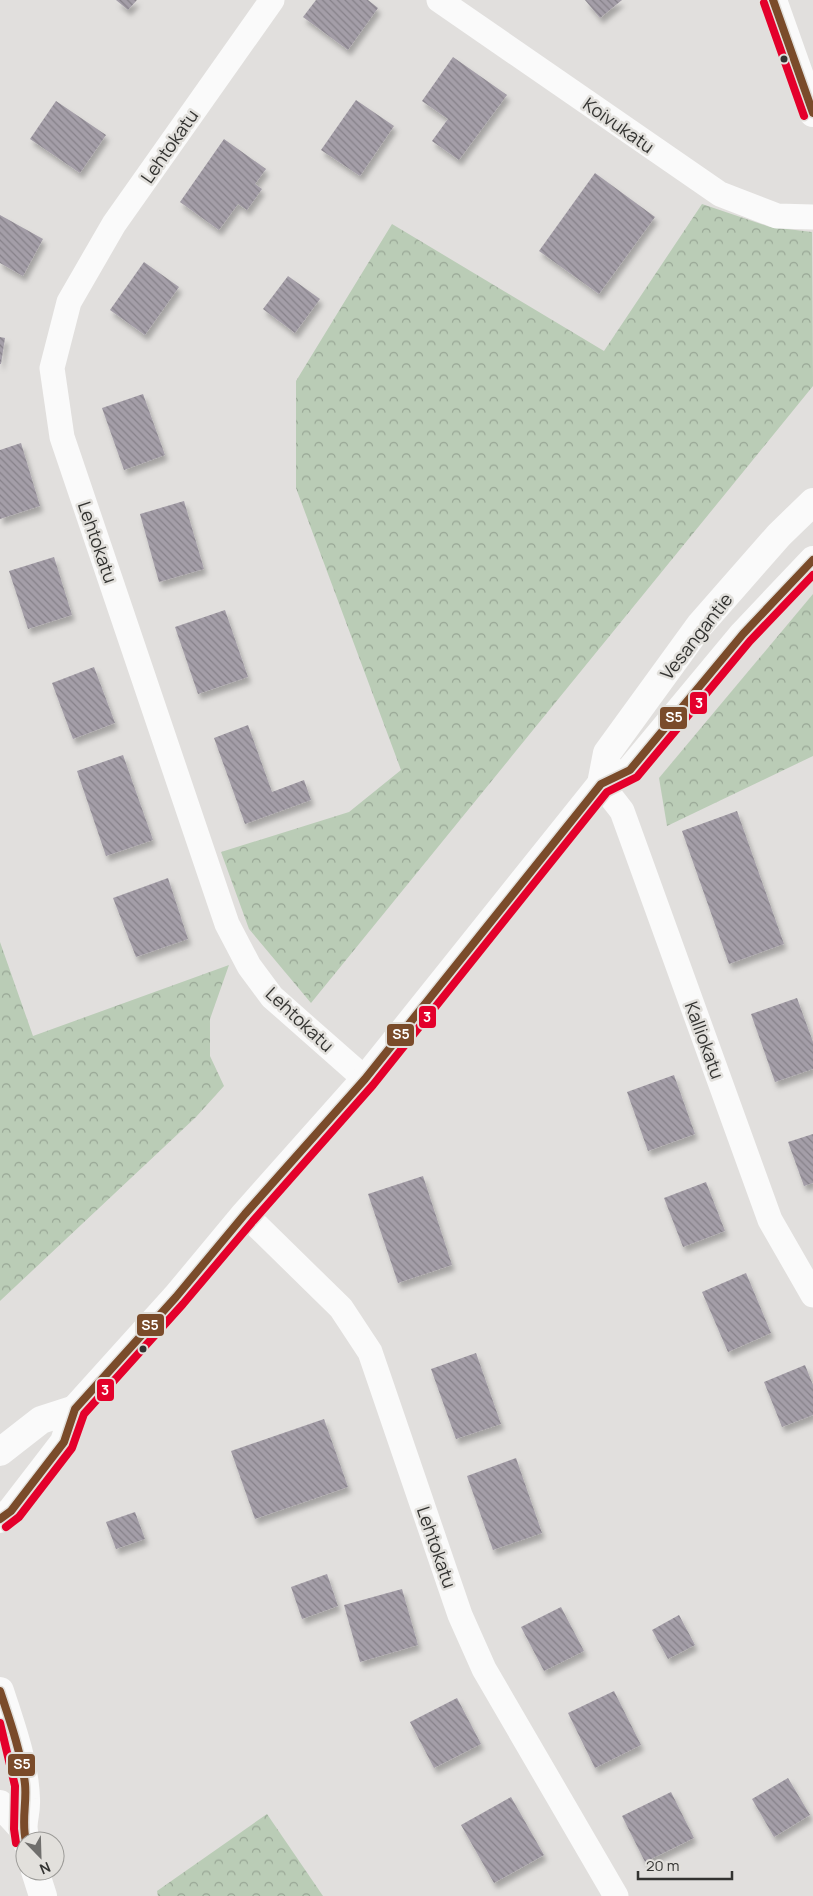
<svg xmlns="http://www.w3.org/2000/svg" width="813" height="1896" font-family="Manrope,sans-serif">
	<defs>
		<pattern id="forest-crowns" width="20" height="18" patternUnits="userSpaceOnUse" patternTransform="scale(1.25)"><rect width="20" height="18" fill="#baccb6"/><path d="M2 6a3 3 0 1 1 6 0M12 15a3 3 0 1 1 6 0" fill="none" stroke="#98a695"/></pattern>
		<pattern id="building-back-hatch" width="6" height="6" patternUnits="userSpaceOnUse" patternTransform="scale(1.25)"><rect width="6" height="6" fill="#a49ea8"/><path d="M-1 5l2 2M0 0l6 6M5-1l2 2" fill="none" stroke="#868189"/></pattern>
		<filter id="shadow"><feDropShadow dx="3" dy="5.5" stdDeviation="2.5" flood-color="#0004"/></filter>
	</defs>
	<rect width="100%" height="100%" fill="#e1dfdd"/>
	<g fill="url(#forest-crowns)">
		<path d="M702,204L770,227L812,232L813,386L311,1003L249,929L221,852L349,812L401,770L296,488V381L392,224L604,351Z"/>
		<path d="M813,594V756L667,826L659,778Z"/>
		<path d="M0,942L33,1036L229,965L210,1019V1056L224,1086L196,1117L0,1301Z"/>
		<path d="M267,1814L323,1896H158L157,1891Z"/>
	</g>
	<g fill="url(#building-back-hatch)" filter="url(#shadow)">
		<path d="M116,0H137L128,10Z"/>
		<path d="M316,0H368L378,8L348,50L303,17Z"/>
		<path d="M585,0H622L600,18Z"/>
		<path d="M453,57L507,95L459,160L432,141L448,119L422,101Z"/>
		<path d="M356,100L394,126L360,176L321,150Z"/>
		<path d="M56,101L106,135L80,173L30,139Z"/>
		<path d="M224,139L266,169L255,184L262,189L247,210L238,204L219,230L180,202Z"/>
		<path d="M595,173L655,217L599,294L539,251Z"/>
		<path d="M0,215L43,239L23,276L0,263Z"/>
		<path d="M144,262L179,287L145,335L110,310Z"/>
		<path d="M288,276L320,299L295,333L263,309Z"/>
		<path d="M0,337L5,338L1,364H0Z"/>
		<path d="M143,394L165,455L124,470L102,408Z"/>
		<path d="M21,443L40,506L0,519V450Z"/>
		<path d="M184,501L204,569L159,582L140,514Z"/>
		<path d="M54,557L72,615L28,629L9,571Z"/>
		<path d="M225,610L248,677L198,694L175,627Z"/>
		<path d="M94,667L115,723L73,739L52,683Z"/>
		<path d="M248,725L272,792L304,780L311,800L245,824L214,738Z"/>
		<path d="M123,755L153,840L106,856L77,771Z"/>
		<path d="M737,811L784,944L729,964L682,831Z"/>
		<path d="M168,878L188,939L136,957L113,898Z"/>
		<path d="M797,998L813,1042V1069L775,1082L751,1014Z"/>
		<path d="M674,1075L695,1134L648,1151L627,1092Z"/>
		<path d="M813,1134V1183L804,1186L788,1142Z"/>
		<path d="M423,1176L452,1265L398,1283L368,1194Z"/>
		<path d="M706,1182L725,1231L683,1247L664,1198Z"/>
		<path d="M746,1273L771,1333L728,1352L702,1292Z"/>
		<path d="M476,1353L501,1424L456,1439L431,1369Z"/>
		<path d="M805,1365L813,1385V1415L782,1427L764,1382Z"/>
		<path d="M324,1419L348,1487L255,1519L231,1451Z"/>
		<path d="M516,1458L542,1533L493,1550L467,1476Z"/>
		<path d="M135,1512L145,1539L116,1549L106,1522Z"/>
		<path d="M327,1574L338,1606L302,1619L291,1587Z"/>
		<path d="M402,1589L418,1645L360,1662L344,1605Z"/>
		<path d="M561,1607L584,1651L544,1671L521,1627Z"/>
		<path d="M679,1615L695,1645L668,1659L652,1630Z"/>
		<path d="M614,1691L641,1745L595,1768L568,1713Z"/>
		<path d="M457,1698L481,1744L434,1768L410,1722Z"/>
		<path d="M788,1778L810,1815L774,1837L752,1799Z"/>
		<path d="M671,1792L694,1838L645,1862L622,1816Z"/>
		<path d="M511,1797L544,1855L494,1883L461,1825Z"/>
	</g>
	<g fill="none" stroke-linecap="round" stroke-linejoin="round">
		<g stroke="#fafafa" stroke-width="25">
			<path d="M272,0L114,224L69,302L52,368L62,437L227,924L249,966L272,997L365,1079"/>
			<path d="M439,0L720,194L777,216L813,217"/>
			<path d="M601,784L622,811L770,1220L813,1295"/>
			<path d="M245,1214L341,1308L370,1352L460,1615L484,1669L616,1896"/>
		</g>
		<g stroke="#fafafa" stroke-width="28">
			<path d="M773,0L813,113"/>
			<path d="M601,784L607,753L700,625L779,535L813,502"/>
			<path d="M0,1452L41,1420L75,1409"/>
			<path d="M0,1519L11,1511L64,1442L75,1409L176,1297L245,1214L365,1079L601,784L630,770L743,634L813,560"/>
			<path d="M0,1691C11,1725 25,1763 26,1799C27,1817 20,1822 26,1841"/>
			<path d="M0,1804L22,1828"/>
			<path d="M35,1871L43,1896"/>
		</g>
		<g stroke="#e2e0dc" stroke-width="11">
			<g id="bus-1">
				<path d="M773,0L813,113"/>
				<path d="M0,1519L11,1511L64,1442L75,1409L176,1297L245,1214L365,1079L601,784L630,770L743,634L813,560"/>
				<path d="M0,1691C10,1721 21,1752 25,1784C27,1803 21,1822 26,1841"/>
			</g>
		</g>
		<g stroke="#e2e0dc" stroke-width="11">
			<g id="bus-2">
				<path d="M764,3L804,116"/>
				<path d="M6,1527L19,1517L72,1448L84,1414L183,1304L253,1221L373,1085L607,792L637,777L750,641L813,575"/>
				<path d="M0,1723L15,1786L14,1829L16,1843"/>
			</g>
		</g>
		<use href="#bus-1" stroke="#7a4b2a" stroke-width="8"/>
		<use href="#bus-2" stroke="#e4002b" stroke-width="8"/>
	</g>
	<g fill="#333331" stroke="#e2e0dc" stroke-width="2">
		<circle cx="784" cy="59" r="4.5"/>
		<circle cx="143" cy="1349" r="4.5"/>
	</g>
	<g text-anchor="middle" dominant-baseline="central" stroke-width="5" stroke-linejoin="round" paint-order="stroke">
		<g font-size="18" fill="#333331" stroke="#e2e0dc">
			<text transform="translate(619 125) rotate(35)">Koivukatu</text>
			<text transform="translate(169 146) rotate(-55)">Lehtokatu</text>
			<text transform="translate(98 542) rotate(71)">Lehtokatu</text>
			<text transform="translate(696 636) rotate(-52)">Vesangantie</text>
			<text transform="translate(300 1019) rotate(43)">Lehtokatu</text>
			<text transform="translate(705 1040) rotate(70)">Kalliokatu</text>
			<text transform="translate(437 1547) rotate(71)">Lehtokatu</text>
		</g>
	</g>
	<g stroke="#e2e0dc" stroke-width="2">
		<rect x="689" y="691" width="19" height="24" rx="5" fill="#e4002b"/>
		<rect x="659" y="706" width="29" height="24" rx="5" fill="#7a4b2a"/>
		<rect x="418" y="1005" width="19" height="24" rx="5" fill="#e4002b"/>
		<rect x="386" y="1023" width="29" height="24" rx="5" fill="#7a4b2a"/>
		<rect x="136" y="1313" width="29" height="24" rx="5" fill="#7a4b2a"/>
		<rect x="96" y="1378" width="19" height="24" rx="5" fill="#e4002b"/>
		<rect x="7" y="1753" width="29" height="24" rx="5" fill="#7a4b2a"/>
	</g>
	<g font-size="14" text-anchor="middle" font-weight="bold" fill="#fff">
		<text x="699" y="708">3</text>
		<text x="674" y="722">S5</text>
		<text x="427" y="1022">3</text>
		<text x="401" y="1039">S5</text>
		<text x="150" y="1330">S5</text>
		<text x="105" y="1395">3</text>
		<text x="22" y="1769">S5</text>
	</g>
	<g transform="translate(40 1856) rotate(157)"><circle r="24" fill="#e2e0dc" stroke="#9c9b98"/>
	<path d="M0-4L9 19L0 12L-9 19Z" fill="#706f6d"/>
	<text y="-8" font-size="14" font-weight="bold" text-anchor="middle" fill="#333331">N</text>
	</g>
	<path d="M638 1871v8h94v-8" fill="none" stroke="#333331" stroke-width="2.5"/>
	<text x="646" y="1871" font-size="15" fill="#333331" stroke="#e2e0dc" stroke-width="4" paint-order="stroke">20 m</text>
</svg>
